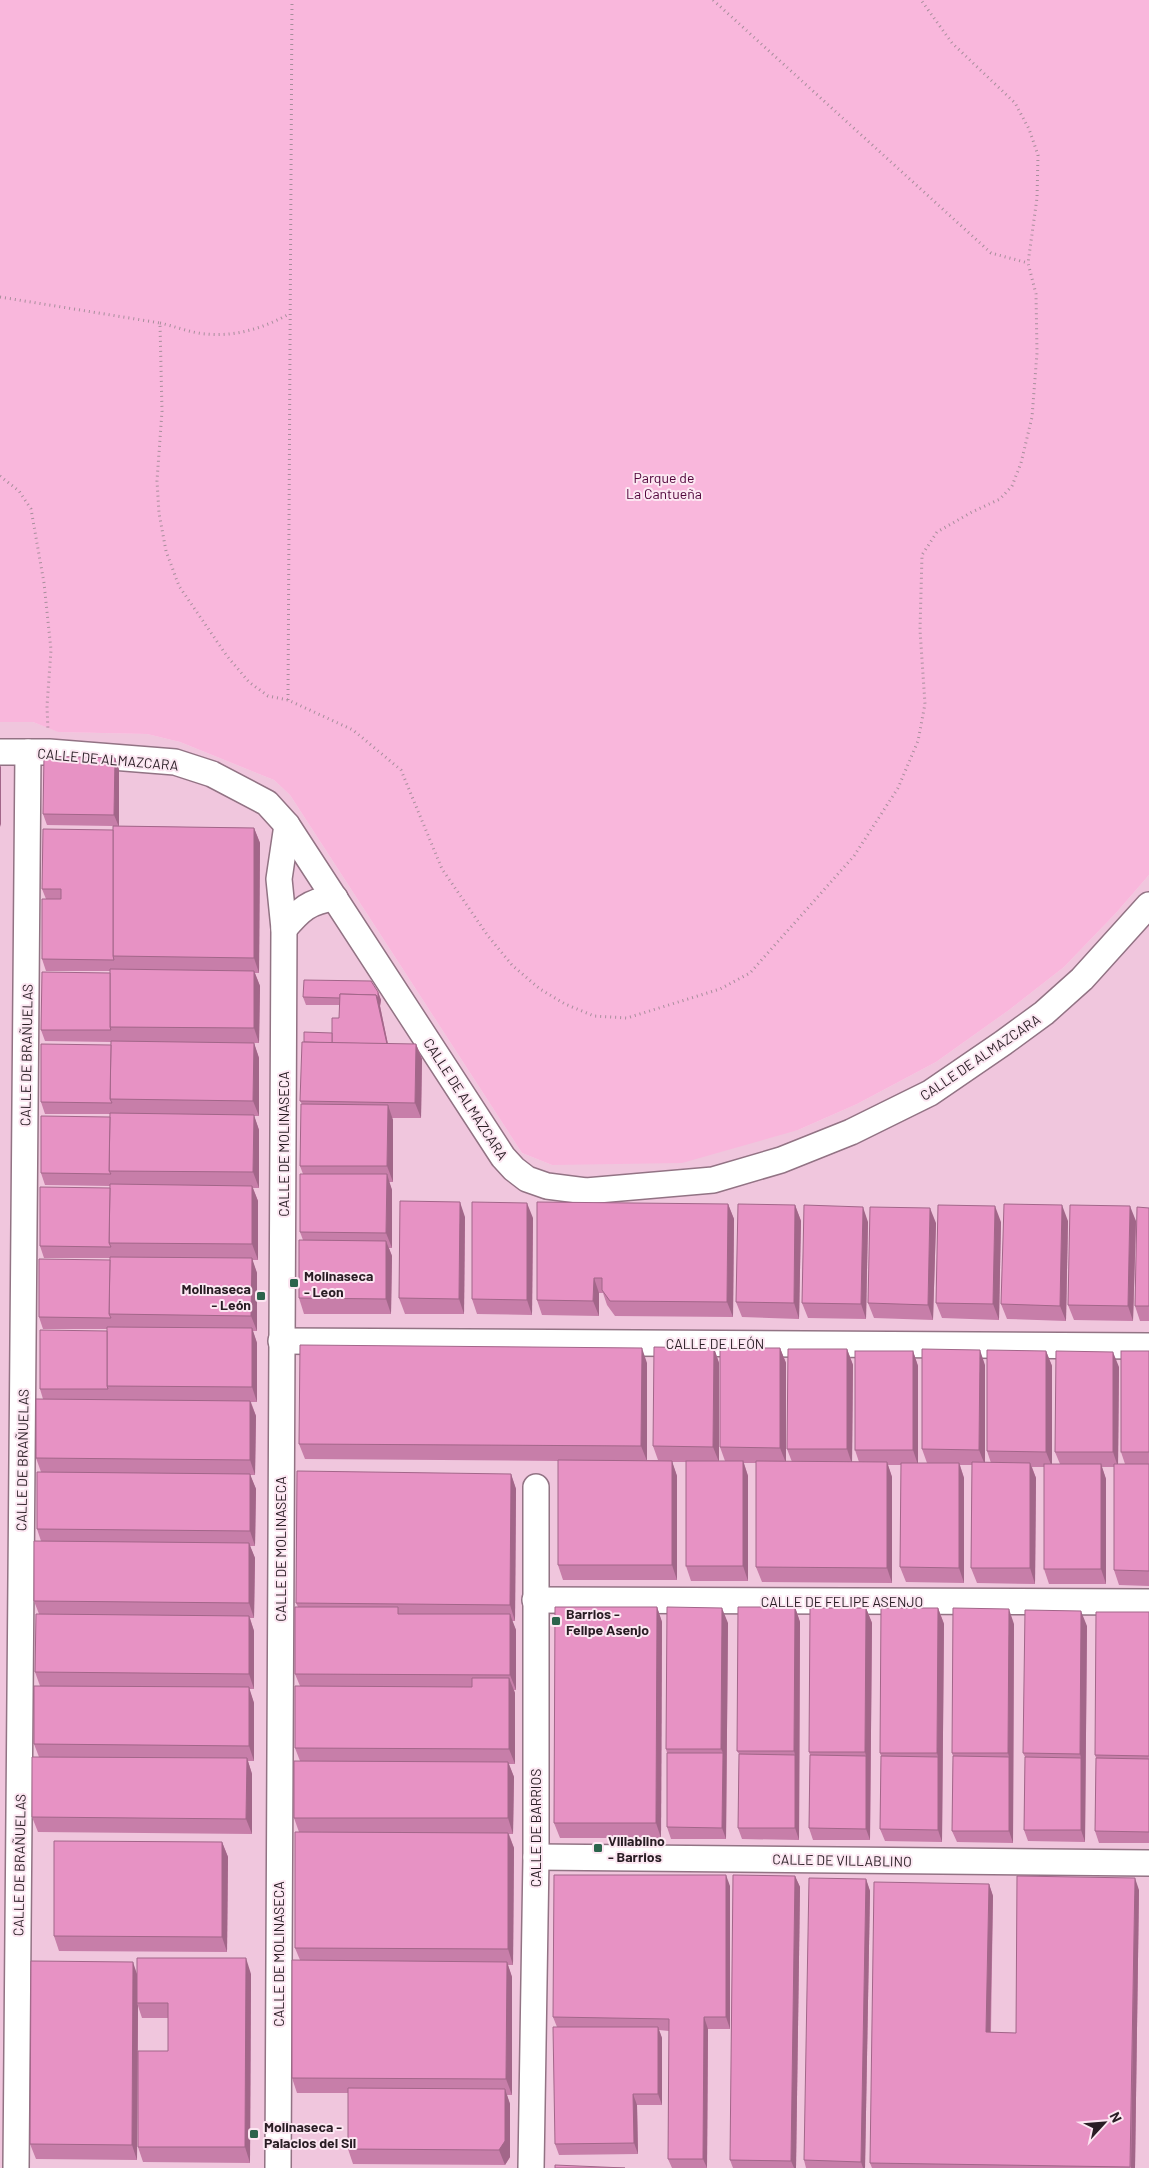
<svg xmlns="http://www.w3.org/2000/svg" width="1149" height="2168" font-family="Barlow,sans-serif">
	<rect width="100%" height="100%" fill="#f8d5e8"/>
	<path fill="#f0c6dd" d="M0,722H33L59,732L147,734L180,742L274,780L290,795L522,1153L552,1165L798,1130L857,1104L936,1062L1009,1010L1064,967L1116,913L1149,875V2168H0Z"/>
	<path fill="#f9b7dc" d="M0,0H1149V875L1116,913L1064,967L1009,1010L936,1062L857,1104L798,1130L682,1163L552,1165L522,1153L290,795L274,780L180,742L147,734L58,732L33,722H0Z"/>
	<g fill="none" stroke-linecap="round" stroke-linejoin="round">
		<g stroke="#927384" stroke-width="28">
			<g id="minor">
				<path d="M0,752H49L175,762L212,774L267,803L287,825L503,1157L514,1169L527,1179L547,1186L586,1191L713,1180L781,1160L851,1132L930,1093L1003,1043L1044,1013L1082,979L1149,905"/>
				<path d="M284,929C300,910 309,901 335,898"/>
				<path d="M281,1341L1149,1346"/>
				<path d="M535,1600L1149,1602"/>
				<path d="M536,1857L1149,1863"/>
				<path d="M16,2168L28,752"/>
				<path d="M278,2168L284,929L279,879L287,825"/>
				<path d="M531,2168L536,1857V1487"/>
			</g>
		</g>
		<g stroke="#a88e9c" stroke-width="3" stroke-dasharray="1 4" stroke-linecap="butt">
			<path d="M713,0L991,253L1028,263"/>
			<path d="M0,297L160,323L162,411L157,481L159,513L166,551L179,586L227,656L249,682L268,696L288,700L353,730L401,770L442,869L488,936L512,965L540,989L565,1004L594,1016L627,1018L720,989L750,973L854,856L898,788L918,741L925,704L920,630L922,555L937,532L972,512L1000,499L1012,486L1021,463L1032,417L1037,353L1036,294L1028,263L1037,198L1038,155L1029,129L1015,103L952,43L921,0"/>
			<path d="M160,323C174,326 191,333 206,334C235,337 264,328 289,314"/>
			<path d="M0,476L19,491L31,509L44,583L51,650L47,706L48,731"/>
			<path d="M288,700L292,0"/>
		</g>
		<use href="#minor" stroke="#fff" stroke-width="25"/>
	</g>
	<g fill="#c77ea9">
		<path d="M119,769V826L254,828L260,843L259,973H255L260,986L259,1043H254L259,1058V1116H254L259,1130V1188H253L258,1201V1260H252L257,1273V1331H253L257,1343V1402H251L256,1416L255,1475H250L256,1489L255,1546H250L255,1558L254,1618H250L254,1631V1689H249L254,1703V1761H248L252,1774V1834L38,1832L32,1817L39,1757L34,1744L40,1686L35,1672L39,1614L34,1601L41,1541L37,1529L41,1472L36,1458L43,1399L40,1389L107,1331V1329H43L39,1317L110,1260V1258H44L40,1246L110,1188V1186L45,1185L41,1173L110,1117V1114H45L41,1102L111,1045V1042L45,1041L41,1030L110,973V971H46L42,959L46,899L42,889L113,830V826L47,825L43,814Z"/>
		<path d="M378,992L381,1000L380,1006L388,1044H416L422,1059L421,1118H392L393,1120V1182H389L392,1190V1248H389L392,1256L391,1314H304L299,1298L303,1240L300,1232L303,1174L300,1166L302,1104L300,1101L339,1018L340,1005H306L303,997Z"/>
		<path d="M728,1204L734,1219L733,1317L615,1316L607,1305L603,1293H599V1316L542,1315L537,1300Z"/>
		<path d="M795,1205L801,1221L799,1319L742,1317L736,1302Z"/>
		<path d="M1149,1208V1321H1140L1135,1306Z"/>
		<path d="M465,1217L464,1314H405L399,1298Z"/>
		<path d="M533,1218L532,1315L477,1314L472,1299Z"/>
		<path d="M1068,1221L1066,1321L1007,1319L1001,1304Z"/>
		<path d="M1136,1221L1133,1321L1074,1320L1068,1305Z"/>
		<path d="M868,1222L866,1319L808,1318L802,1303Z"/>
		<path d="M1001,1222L999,1320L942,1318L936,1303Z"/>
		<path d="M936,1223L933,1320L874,1318L868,1303Z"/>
		<path d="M714,1348L719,1363V1461H725L720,1447L780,1348L786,1363V1462H792L787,1449L847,1349L853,1365L852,1462H859L855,1450L913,1351L918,1366V1463H927L922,1449L985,1365V1463H991L987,1451L1046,1351L1052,1366V1464H1060L1055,1452L1119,1367L1118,1464H1125L1121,1452L1149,1351V1586L1119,1585L1114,1570V1467H1102L1106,1479V1584H1049L1044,1569V1467H1032L1036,1478L1035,1584L977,1583L971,1568L972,1465H960L964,1478V1583L906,1582L900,1567L901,1465H888L892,1477V1583L762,1582L756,1567V1463H744L748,1476V1581H691L686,1566V1462H672L677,1476V1580H563L558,1565V1461L305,1459L299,1444L647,1363V1460H658L653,1446Z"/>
		<path d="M511,1474L516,1489L515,1621H512L516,1630V1690H514L515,1693V1764H509L514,1777L513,1834H509L514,1848L513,1965H508L512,1977V2095H507L510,2104V2157L505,2165L353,2164L348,2149V2093H297L292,2078L300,1960L295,1948L299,1832L294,1818L300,1761L295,1748L300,1686L295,1674L298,1607L296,1603Z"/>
		<path d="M657,1607L662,1622L661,1838H560L554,1823Z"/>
		<path d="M795,1607L800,1622L799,1840L742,1839L738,1828L739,1754L737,1751Z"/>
		<path d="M866,1608L872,1623L870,1840H813L809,1828L810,1755L809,1752Z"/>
		<path d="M938,1608L944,1624L942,1842L885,1841L880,1829L881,1756L880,1753Z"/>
		<path d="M1149,1612V1843H1099L1095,1831L1096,1758L1095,1755Z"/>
		<path d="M728,1623L726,1839H671L667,1827V1753L666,1749Z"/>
		<path d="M1014,1624L1013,1843L957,1842L952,1831L953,1756L952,1753Z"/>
		<path d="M1087,1626L1085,1842L1028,1841L1024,1830L1025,1757L1023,1753Z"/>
		<path d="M222,1842L228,1857L227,1952L59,1951L54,1936Z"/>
		<path d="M795,1876L800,1887L796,2168H733L730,2160Z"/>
		<path d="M866,1879L870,1891L865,2168H806L804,2160Z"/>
		<path d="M989,1884L993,1896L991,2032L1016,2033L1139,1890L1135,2168H872L870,2163Z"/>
		<path d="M730,1886V2029H708L707,2168H672L668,2159L669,2031L659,2030L662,2038V2105H637L638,2154L559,2155L555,2144L557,2027L553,2017Z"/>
		<path d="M137,1973L251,1974L250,2163L143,2162L138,2147L168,2051V2018H142L138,2006L137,2160L36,2159L30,2144Z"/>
	</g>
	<g fill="#a26689">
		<path d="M115,758L119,769V827L114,815Z"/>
		<path d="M0,765L1,767V827L0,824Z"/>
		<path d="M254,828L260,843L259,973L254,958Z"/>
		<path d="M254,971L260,986L259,1043L254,1028Z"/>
		<path d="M378,992L381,1000L380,1006L391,1059L387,1047L376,995Z"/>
		<path d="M254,1043L259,1058V1116L253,1101Z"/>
		<path d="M416,1044L422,1059L421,1118L415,1103Z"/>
		<path d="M388,1105L393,1120V1182L387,1166Z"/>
		<path d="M254,1115L259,1130V1188L253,1172Z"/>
		<path d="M387,1174L392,1190V1248L386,1233Z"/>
		<path d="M252,1186L258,1201V1260L252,1244Z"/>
		<path d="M460,1202L465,1217L464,1314L459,1299Z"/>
		<path d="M527,1203L533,1218L532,1315L527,1300Z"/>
		<path d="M728,1204L734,1219L733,1317L727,1302Z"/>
		<path d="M795,1205L801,1221L799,1319L794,1303Z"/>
		<path d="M1062,1205L1068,1221L1066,1321L1060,1306Z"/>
		<path d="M995,1206L1001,1222L999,1320L993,1304Z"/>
		<path d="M1130,1206L1136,1221L1133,1321L1128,1306Z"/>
		<path d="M863,1207L868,1222L866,1319L861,1304Z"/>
		<path d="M930,1208L936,1223L933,1320L928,1305Z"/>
		<path d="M386,1241L392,1256L391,1314L386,1299Z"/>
		<path d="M252,1258L257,1273V1331L251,1316Z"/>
		<path d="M594,1278L599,1293V1316L593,1301Z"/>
		<path d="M252,1328L257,1343V1402L252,1387Z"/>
		<path d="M642,1348L647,1363V1461L641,1446Z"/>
		<path d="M714,1348L719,1363V1462L713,1447Z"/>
		<path d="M780,1348L786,1363V1463L780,1448Z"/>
		<path d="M847,1349L853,1365L852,1464L847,1449Z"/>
		<path d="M980,1350L985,1365V1465L979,1450Z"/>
		<path d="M913,1351L918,1366V1465L913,1450Z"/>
		<path d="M1046,1351L1052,1366V1467L1046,1452Z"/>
		<path d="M1113,1352L1119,1367L1118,1467L1113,1452Z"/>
		<path d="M250,1401L256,1416L255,1475L250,1460Z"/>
		<path d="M672,1461L677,1476V1580L672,1565Z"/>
		<path d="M743,1461L748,1476V1581L743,1566Z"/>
		<path d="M887,1462L892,1477V1583L887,1568Z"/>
		<path d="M959,1463L964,1478V1583L959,1568Z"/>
		<path d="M1030,1463L1036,1478L1035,1584L1030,1568Z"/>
		<path d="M1101,1464L1106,1479V1584L1101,1569Z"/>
		<path d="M250,1474L256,1489L255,1546L250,1531Z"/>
		<path d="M511,1474L516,1489L515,1621L510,1605Z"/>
		<path d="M249,1543L255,1558L254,1618L249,1603Z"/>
		<path d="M657,1607L662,1622L661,1838L656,1823Z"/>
		<path d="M795,1607L800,1622L799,1840L795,1828V1755L794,1751Z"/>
		<path d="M722,1608L728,1623L726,1839L722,1828L723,1753L721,1749Z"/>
		<path d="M866,1608L872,1623L870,1840L866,1829V1756L865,1752Z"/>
		<path d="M938,1608L944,1624L942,1842L938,1830V1757L937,1753Z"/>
		<path d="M1009,1609L1014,1624L1013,1843L1009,1831V1757L1008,1753Z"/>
		<path d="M1081,1611L1087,1626L1085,1842L1081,1830V1758L1080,1754Z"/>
		<path d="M510,1614L516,1630V1690L510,1675Z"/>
		<path d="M249,1616L254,1631V1689L249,1674Z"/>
		<path d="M509,1678L515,1693V1764L509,1749Z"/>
		<path d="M249,1687L254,1703V1761L249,1746Z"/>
		<path d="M247,1758L252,1774V1834L246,1819Z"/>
		<path d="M508,1762L514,1777L513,1834L508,1818Z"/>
		<path d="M508,1833L514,1848L513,1965L508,1949Z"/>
		<path d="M222,1842L228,1857L227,1952L222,1937Z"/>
		<path d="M726,1875L730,1886V2029L726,2017Z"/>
		<path d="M795,1876L800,1887L796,2168H794L791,2161Z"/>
		<path d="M1135,1878L1139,1890L1135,2168H1131Z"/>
		<path d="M866,1879L870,1891L865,2168H863L861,2162Z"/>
		<path d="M989,1884L993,1896L990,2044L986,2032Z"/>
		<path d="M246,1958L251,1974L250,2163L245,2147Z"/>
		<path d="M133,1962L138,1977L137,2003L138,2006L137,2160L132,2145Z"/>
		<path d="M507,1962L512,1977V2095L506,2079Z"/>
		<path d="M704,2017L708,2029L707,2168L703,2159Z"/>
		<path d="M658,2027L662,2038V2105L658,2094Z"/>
		<path d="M505,2089L510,2104V2157L505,2165L499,2150Z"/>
		<path d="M633,2094L637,2105L638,2154L634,2143Z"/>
	</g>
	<g fill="#e792c4" stroke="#a26689">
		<path d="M44,756L115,758L114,815L43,814Z"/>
		<path d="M113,826L254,828V958L113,956Z"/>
		<path d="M43,829L113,830V956L114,960L42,959V899H61V889H42Z"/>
		<path d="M110,969L254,971V1028L110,1027Z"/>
		<path d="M42,972L110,973V1027L111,1030H41Z"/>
		<path d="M304,980L371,981L378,992V998L376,995L340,994V998L303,997Z"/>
		<path d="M340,994L376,995L387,1044L332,1043V1018H339Z"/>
		<path d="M304,1032L332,1033V1043L304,1042Z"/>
		<path d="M111,1041L254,1043L253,1101L110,1099Z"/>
		<path d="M302,1042L416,1044L415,1103L300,1101Z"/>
		<path d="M41,1044L111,1045L110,1099L112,1103L41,1102Z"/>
		<path d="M301,1104L388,1105L387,1166H300Z"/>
		<path d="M110,1113L254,1115L253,1172L109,1171Z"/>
		<path d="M41,1116L110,1117L109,1171L111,1174L41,1173Z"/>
		<path d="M300,1174H387L386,1233L300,1232Z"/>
		<path d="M110,1184L252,1186V1244L109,1243Z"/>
		<path d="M40,1187L110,1188L109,1243L111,1247L40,1246Z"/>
		<path d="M400,1201L460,1202L459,1299L399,1298Z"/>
		<path d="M472,1202L527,1203V1300L472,1299Z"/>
		<path d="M537,1202L728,1204L727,1302L610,1301L602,1290V1278H594L593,1301L537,1300Z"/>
		<path d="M738,1204L795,1205L794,1303L736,1302Z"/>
		<path d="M1004,1204L1062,1205L1060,1306L1001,1304Z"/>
		<path d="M804,1205L863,1207L861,1304L802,1303Z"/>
		<path d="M938,1205L995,1206L993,1304L936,1303Z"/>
		<path d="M1070,1205L1130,1206L1128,1306L1068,1305Z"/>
		<path d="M870,1207L930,1208L928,1305L868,1303Z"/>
		<path d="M1137,1207L1149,1208V1306H1135Z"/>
		<path d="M299,1240L386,1241V1299L299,1298Z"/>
		<path d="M110,1257L252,1258L251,1316L109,1314Z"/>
		<path d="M39,1259L110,1260L109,1314L111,1318L39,1317Z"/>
		<path d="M107,1327L252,1328V1387L107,1386Z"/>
		<path d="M40,1330L107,1331V1386L108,1389H40Z"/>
		<path d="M300,1345L642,1348L641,1446L299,1444Z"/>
		<path d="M654,1347L714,1348L713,1447L653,1446Z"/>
		<path d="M720,1348H780V1448L720,1447Z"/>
		<path d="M788,1349H847V1449H787Z"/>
		<path d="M922,1349L980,1350L979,1450L922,1449Z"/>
		<path d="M987,1350L1046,1351V1452L987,1451Z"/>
		<rect x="855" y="1351" width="58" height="99"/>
		<path d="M1056,1351L1113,1352V1452H1055Z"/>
		<rect x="1121" y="1351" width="28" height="101"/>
		<path d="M36,1399L250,1401V1460L36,1458Z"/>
		<path d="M558,1460L672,1461V1565H558Z"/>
		<rect x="686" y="1461" width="57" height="105"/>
		<path d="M756,1461L887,1462V1568L756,1567Z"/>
		<path d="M972,1462L1030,1463V1568H971Z"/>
		<path d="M901,1463H959V1568L900,1567Z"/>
		<rect x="1044" y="1464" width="57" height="105"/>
		<path d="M1114,1464H1149V1571L1114,1570Z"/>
		<path d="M297,1471L511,1474L510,1605L296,1603Z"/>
		<path d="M37,1472L250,1474V1531L37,1529Z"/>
		<path d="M34,1541L249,1543V1603L34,1601Z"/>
		<path d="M295,1607H398V1614H510V1675L295,1674Z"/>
		<path d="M555,1607H657L656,1823H554Z"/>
		<path d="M667,1607L722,1608L721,1749H666Z"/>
		<path d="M738,1607H795L794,1751H737Z"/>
		<path d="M810,1608H866L865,1752H809Z"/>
		<path d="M881,1608H938L937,1753H880Z"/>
		<path d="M953,1608L1009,1609L1008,1753H952Z"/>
		<path d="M1025,1610L1081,1611L1080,1754L1023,1753Z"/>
		<path d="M1096,1612H1149V1756L1095,1755Z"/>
		<path d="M36,1614L249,1616V1674L35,1672Z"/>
		<path d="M472,1678H509V1749L295,1748V1686L472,1687Z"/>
		<path d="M34,1686L249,1687V1746L34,1744Z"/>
		<path d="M667,1753H723L722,1828L667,1827Z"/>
		<path d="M739,1754L795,1755V1828H738Z"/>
		<path d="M810,1755L866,1756V1829L809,1828Z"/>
		<path d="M881,1756L938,1757V1830L880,1829Z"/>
		<path d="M953,1756L1009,1757V1831H952Z"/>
		<path d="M32,1757L247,1758L246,1819L32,1817Z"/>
		<path d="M1025,1757L1081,1758V1830H1024Z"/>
		<path d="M1096,1758L1149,1759V1832L1095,1831Z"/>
		<path d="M294,1761L508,1762V1818H294Z"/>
		<path d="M295,1832L508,1833V1949L295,1948Z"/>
		<path d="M54,1841L222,1842V1937L54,1936Z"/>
		<path d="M554,1875H726V2017H704L703,2159H668L669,2019L553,2017Z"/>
		<path d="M733,1875L795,1876L791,2161L730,2160Z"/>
		<path d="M1017,1876L1135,1878L1130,2167L870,2163L874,1882L989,1884L986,2032L1016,2033Z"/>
		<path d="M809,1878L866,1879L861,2162L804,2160Z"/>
		<path d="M137,1958H246L245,2147H138V2051H168V2003H137Z"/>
		<path d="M292,1960L507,1962L506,2079L292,2078Z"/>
		<path d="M31,1961L133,1962L132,2145L30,2144Z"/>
		<path d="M553,2027H658V2094H633L634,2143L555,2144Z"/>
		<path d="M348,2088L505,2089V2141L499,2150L348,2149Z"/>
		<path d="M555,2165L625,2168H555Z"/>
	</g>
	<g fill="#2b644c" stroke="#fce7f2" stroke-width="2">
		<rect x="289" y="1278" width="10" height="10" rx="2.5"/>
		<rect x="256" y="1291" width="10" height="10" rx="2.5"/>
		<rect x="551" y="1616" width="10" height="10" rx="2.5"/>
		<rect x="593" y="1843" width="10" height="10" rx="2.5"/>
		<rect x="249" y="2129" width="10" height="10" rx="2.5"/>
	</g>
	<g text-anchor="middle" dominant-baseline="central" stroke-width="4" stroke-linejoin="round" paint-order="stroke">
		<g font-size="14" fill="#4f0339" stroke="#fce7f2">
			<text x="664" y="477">Parque de<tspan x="664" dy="16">La Cantueña</tspan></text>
		</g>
		<g font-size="14" fill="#291d24" stroke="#fce7f2">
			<text transform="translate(108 759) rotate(5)">CALLE DE ALMAZCARA</text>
			<text transform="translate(26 1055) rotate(-89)">CALLE DE BRAÑUELAS</text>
			<text transform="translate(980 1057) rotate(-34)">CALLE DE ALMAZCARA</text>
			<text transform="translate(466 1099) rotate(57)">CALLE DE ALMAZCARA</text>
			<text transform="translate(283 1144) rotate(-90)">CALLE DE MOLINASECA</text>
			<text x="715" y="1343">CALLE DE LEÓN</text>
			<text transform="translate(22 1460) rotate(-89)">CALLE DE BRAÑUELAS</text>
			<text transform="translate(280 1549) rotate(-90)">CALLE DE MOLINASECA</text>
			<text x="842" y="1601">CALLE DE FELIPE ASENJO</text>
			<text transform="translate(535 1828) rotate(-90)">CALLE DE BARRIOS</text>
			<text transform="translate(842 1860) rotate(1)">CALLE DE VILLABLINO</text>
			<text transform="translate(19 1865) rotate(-89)">CALLE DE BRAÑUELAS</text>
			<text transform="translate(278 1954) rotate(-90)">CALLE DE MOLINASECA</text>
		</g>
		<g font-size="14" font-weight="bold" fill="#291d24" stroke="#fce7f2" text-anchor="start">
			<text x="304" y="1275">Molinaseca<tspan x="304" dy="16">- Leon</tspan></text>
			<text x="251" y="1288" text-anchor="end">Molinaseca<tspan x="251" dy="16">- León</tspan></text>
			<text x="566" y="1613">Barrios -<tspan x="566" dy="16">Felipe Asenjo</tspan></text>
			<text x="608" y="1840">Villablino<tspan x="608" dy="16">- Barrios</tspan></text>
			<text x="264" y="2126">Molinaseca -<tspan x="264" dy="16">Palacios del Sil</tspan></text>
		</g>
	</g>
	<g transform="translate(1104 2123) rotate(64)" stroke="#fce7f2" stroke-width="4" paint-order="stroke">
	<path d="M0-4L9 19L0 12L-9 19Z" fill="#291d24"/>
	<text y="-8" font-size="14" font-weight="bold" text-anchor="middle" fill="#291d24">N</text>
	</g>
</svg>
